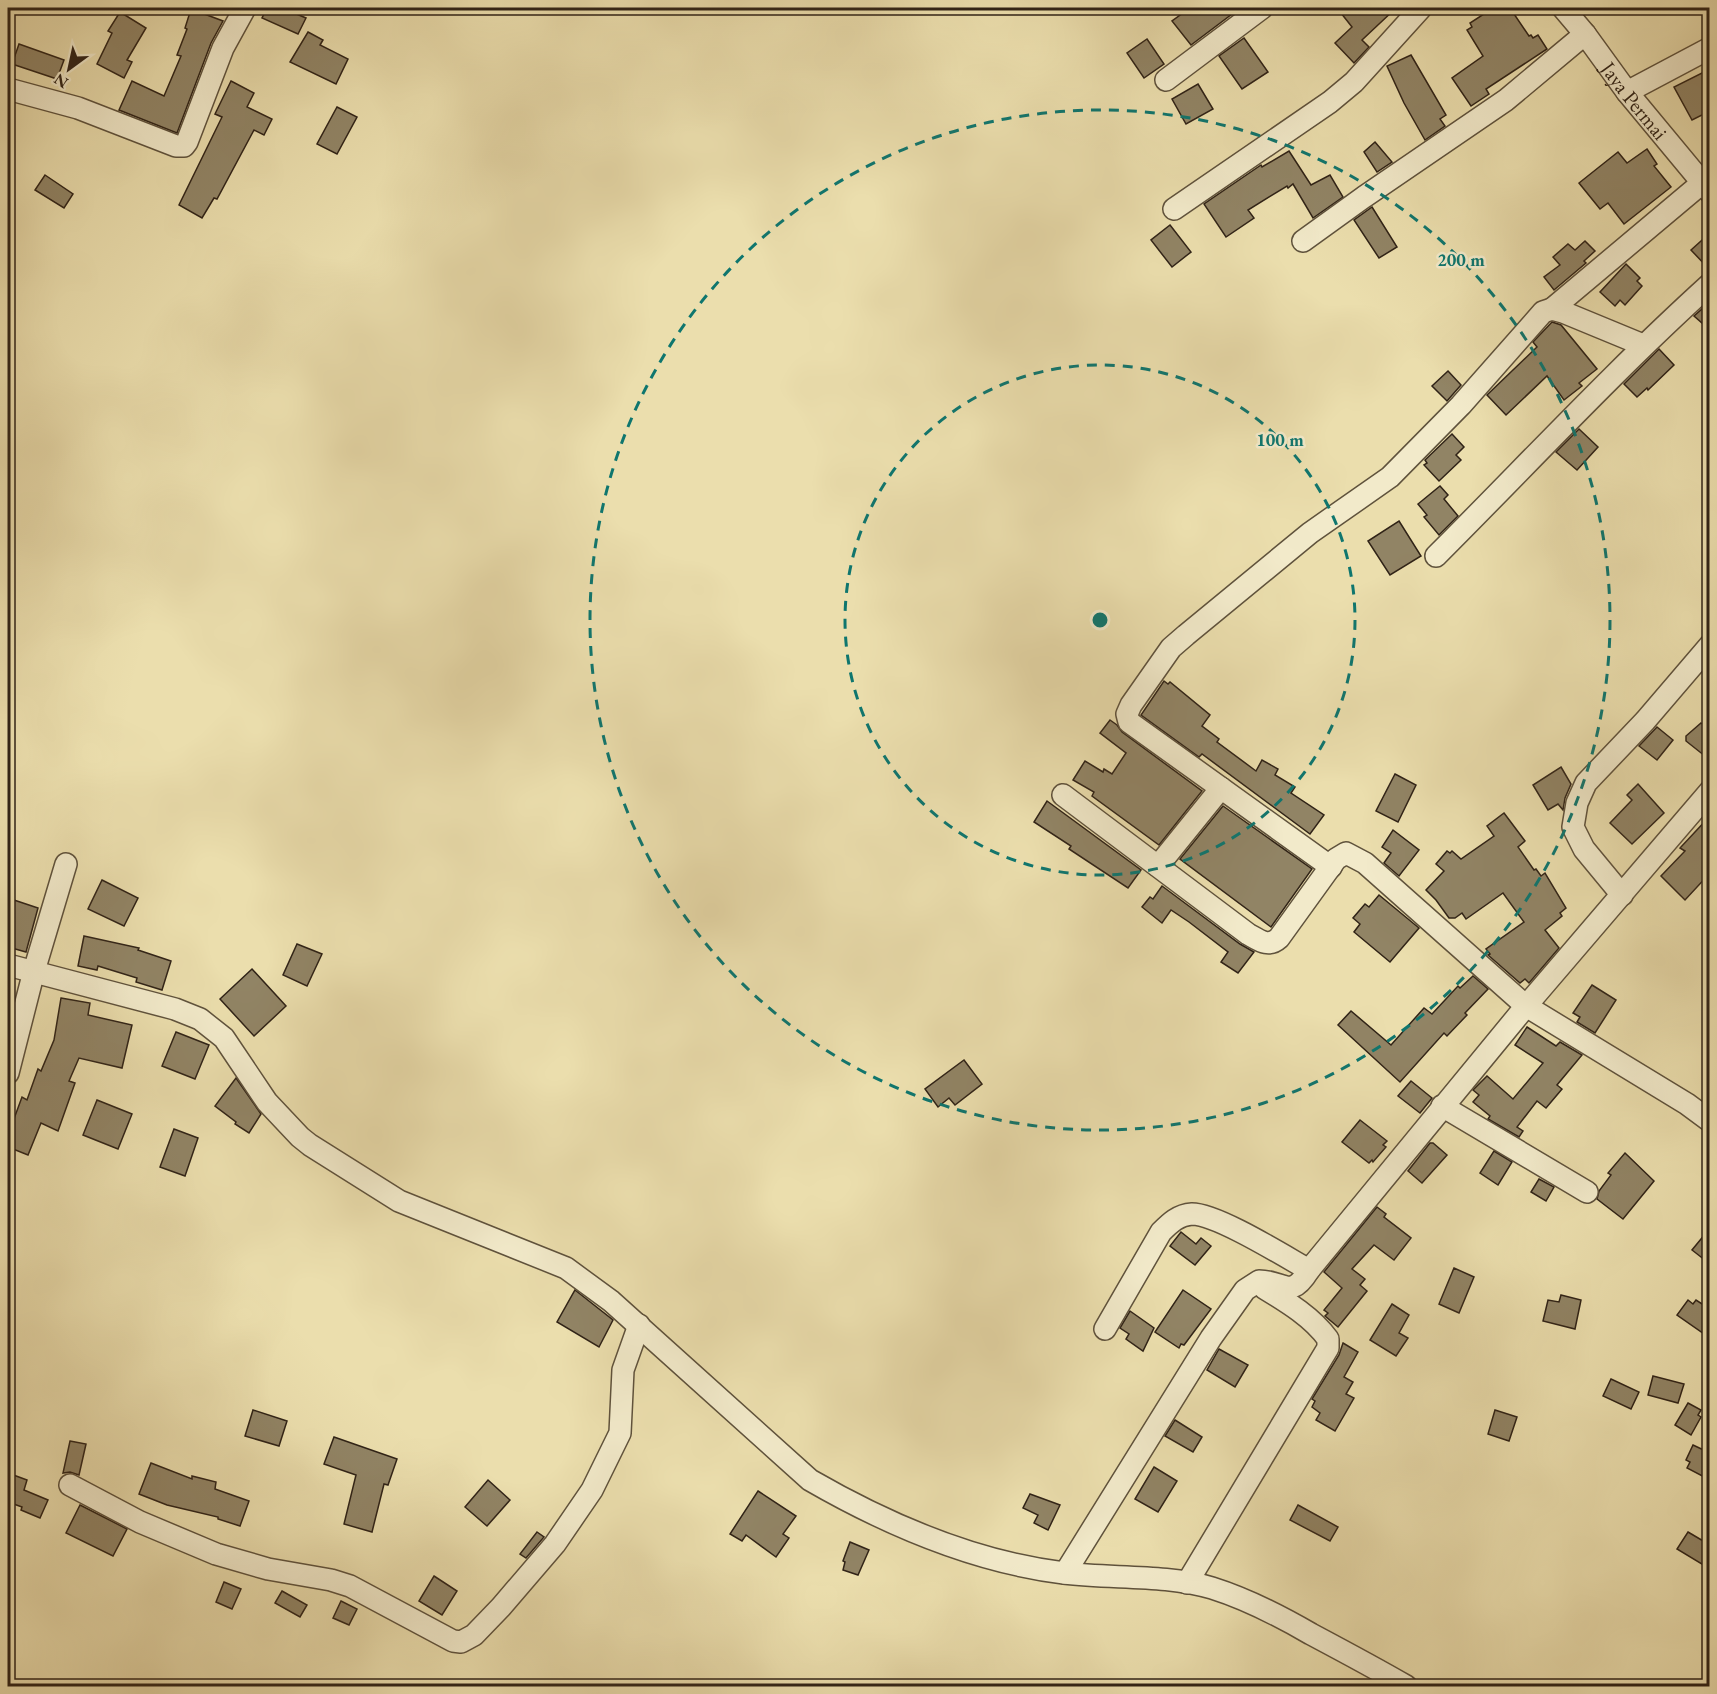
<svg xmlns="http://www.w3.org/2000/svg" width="1717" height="1694" font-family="'EB Garamond',serif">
	<rect width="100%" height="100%" fill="#ebdead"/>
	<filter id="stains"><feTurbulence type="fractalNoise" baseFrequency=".00333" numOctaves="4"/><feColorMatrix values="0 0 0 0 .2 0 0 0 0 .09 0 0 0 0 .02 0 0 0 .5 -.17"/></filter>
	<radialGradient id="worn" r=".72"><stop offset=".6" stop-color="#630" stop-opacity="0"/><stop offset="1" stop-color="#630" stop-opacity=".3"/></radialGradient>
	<g fill="#918465" stroke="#302317" stroke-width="1.5">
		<path d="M267,8H282L306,18L298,34L262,18Z"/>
		<path d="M1190,8H1240L1191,45L1172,21Z"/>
		<path d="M1337,8H1396L1362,40L1369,47L1354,63L1335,43L1352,27Z"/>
		<path d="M1493,8H1510L1529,36L1531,35L1533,38L1538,35L1547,49L1486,89L1489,94L1471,106L1452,78L1483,56L1467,30L1472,27L1470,23Z"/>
		<path d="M191,9L223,21L211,43L177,133L119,110L132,81L164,96L181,56L177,55L187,29L185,28Z"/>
		<path d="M120,12L146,28L127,60L132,62L124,78L97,64L112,33L108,31Z"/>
		<path d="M308,32L323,40L320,45L348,59L336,84L290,62Z"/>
		<path d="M1244,38L1268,72L1242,89L1219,56Z"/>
		<path d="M1147,39L1164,64L1144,78L1127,53Z"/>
		<path d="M19,44L64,60L57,79L12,64Z"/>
		<path d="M1411,55L1446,115L1440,119L1445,126L1425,140L1404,103L1387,66Z"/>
		<path d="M1710,69V111L1692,120L1674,87Z"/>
		<path d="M231,81L254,93L247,107L272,119L264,135L254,130L217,199L214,198L202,218L179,205L222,117L215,114Z"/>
		<path d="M1198,84L1213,109L1186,124L1172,99Z"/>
		<path d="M337,107L357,117L337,154L317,144Z"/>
		<path d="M1375,142L1392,162L1377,172L1364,152Z"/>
		<path d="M1647,149L1657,164L1654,166L1671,187L1624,224L1608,203L1600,209L1579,183L1618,152L1627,163Z"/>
		<path d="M1289,151L1311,185L1330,175L1343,197L1313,218L1293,184L1288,188L1287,186L1248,210L1254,218L1226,237L1204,204L1261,165L1262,167Z"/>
		<path d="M45,175L73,194L64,208L35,190Z"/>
		<path d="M1372,207L1397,247L1379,258L1354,220Z"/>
		<path d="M1170,225L1191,252L1172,267L1151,240Z"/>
		<path d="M1710,233V270L1691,250Z"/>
		<path d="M1585,241L1595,251L1584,261L1586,263L1554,290L1544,277L1560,265L1553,257L1568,244L1575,250Z"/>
		<path d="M1626,264L1640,278L1637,281L1642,286L1625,305L1620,300L1615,306L1600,292Z"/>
		<path d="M1710,302V330L1694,316Z"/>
		<path d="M1552,322L1561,325L1597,369L1579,383L1582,386L1564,400L1547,376L1506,415L1487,395L1537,347L1533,342Z"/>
		<path d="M1659,349L1674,365L1648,390L1647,388L1637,397L1624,384Z"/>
		<path d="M1448,371L1461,385L1447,401L1432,386Z"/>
		<path d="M1579,429L1598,447L1577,470L1556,452Z"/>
		<path d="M1452,434L1464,447L1456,455L1461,460L1439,481L1424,465L1427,463L1425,460Z"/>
		<path d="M1440,486L1448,495L1444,499L1458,516L1439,535L1424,517L1427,515L1418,504Z"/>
		<path d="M1399,521L1421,556L1390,575L1368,541Z"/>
		<path d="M1164,681L1168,684L1170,682L1210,715L1202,726L1219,739L1217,742L1256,771L1262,760L1278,769L1275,775L1295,787L1291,793L1324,815L1310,834L1202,754L1199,757L1141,715Z"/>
		<path d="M1110,720L1117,725L1122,732L1202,791L1159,845L1092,796L1094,792L1073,780L1085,761L1103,772L1104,769L1112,774L1126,753L1100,733Z"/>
		<path d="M1701,723L1710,730V760L1686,741V736Z"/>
		<path d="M1657,727L1673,740L1657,760L1639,746Z"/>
		<path d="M1561,767L1571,784L1565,798L1563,810L1558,804L1548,810L1533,785Z"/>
		<path d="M1395,774L1416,785L1398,822L1376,811Z"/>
		<path d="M1638,784L1664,813L1632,844L1610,823L1632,800L1627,795Z"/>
		<path d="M1047,801L1141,870L1128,888L1069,849L1071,846L1034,822Z"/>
		<path d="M1223,806L1312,869L1271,927L1180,859Z"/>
		<path d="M1504,813L1525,841L1518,847L1534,870L1536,869L1541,876L1545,873L1566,908L1560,913L1562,916L1545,930L1559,948L1529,983L1525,979L1520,983L1488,955L1490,954L1486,949L1524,922L1503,893L1466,919L1462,913L1455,918H1449L1436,900L1426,890L1444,871L1436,864L1447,851L1450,853L1452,851L1461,859L1494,836L1487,826Z"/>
		<path d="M1710,816V873L1685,900L1661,876L1685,851L1680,848Z"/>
		<path d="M1393,830L1419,850L1399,876L1384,863L1391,853L1382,847Z"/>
		<path d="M102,880L138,898L124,926L88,909Z"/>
		<path d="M1162,886L1240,944L1254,952L1238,973L1221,962L1228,952L1189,922L1171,910L1162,923L1142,907L1150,897L1153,899Z"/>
		<path d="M1379,895L1419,928L1390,962L1354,932L1360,924L1353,918L1365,904L1369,907Z"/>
		<path d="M8,898L38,908L26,952L8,947Z"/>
		<path d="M84,936L139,948L138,950L171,961L162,990L136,982L137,978L98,966L97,970L78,966Z"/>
		<path d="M297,944L322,954L307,986L283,975Z"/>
		<path d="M252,969L286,1006L254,1036L220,999Z"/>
		<path d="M1473,976L1488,989L1465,1013L1467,1015L1447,1036L1444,1033L1400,1082L1338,1025L1351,1011L1391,1045L1424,1008L1432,1014L1458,986L1460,988Z"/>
		<path d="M1592,985L1616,1000L1595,1033L1577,1022L1580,1017L1573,1013Z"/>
		<path d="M61,998L90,1003L88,1015L132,1025L122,1068L79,1058L69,1081L75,1083L58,1131L41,1123L28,1155L8,1147V1135L22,1097L27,1100L38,1069L41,1071L54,1040Z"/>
		<path d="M1527,1027L1556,1046L1560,1042L1582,1055L1557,1085L1562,1089L1546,1108L1537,1101L1517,1127L1523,1131L1519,1137L1488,1119L1490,1116L1473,1102L1479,1095L1473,1090L1487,1076L1513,1099L1543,1063L1515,1045Z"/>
		<path d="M176,1032L209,1045L195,1079L162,1066Z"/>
		<path d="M964,1060L982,1084L955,1105L949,1098L938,1107L925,1089Z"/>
		<path d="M236,1078L261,1114L249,1133L235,1124L236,1122L215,1106Z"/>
		<path d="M1411,1081L1432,1098L1420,1113L1398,1096Z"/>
		<path d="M97,1100L132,1114L118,1149L83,1135Z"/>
		<path d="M1360,1120L1387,1141L1383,1145L1386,1147L1373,1162L1372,1160L1369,1163L1342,1142Z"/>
		<path d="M174,1129L198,1138L185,1176L160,1167Z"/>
		<path d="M1430,1143H1433L1447,1155L1422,1183L1408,1171Z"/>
		<path d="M1494,1151L1512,1162L1498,1185L1480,1173Z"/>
		<path d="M1625,1153L1654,1181L1623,1219L1597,1199L1599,1191L1611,1175L1608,1173Z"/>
		<path d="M1539,1179L1554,1187L1546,1201L1531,1192Z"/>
		<path d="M1377,1207L1386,1214L1384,1217L1411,1238L1394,1260L1374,1245L1352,1269L1365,1279L1360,1285L1367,1291L1338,1327L1325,1316L1328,1313L1324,1310L1342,1288L1324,1272Z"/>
		<path d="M1710,1228V1264L1692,1250Z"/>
		<path d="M1181,1232L1196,1244L1201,1238L1211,1246L1195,1265L1170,1246Z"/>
		<path d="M1454,1268L1474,1277L1459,1313L1439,1304Z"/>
		<path d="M575,1290L613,1320L599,1347L557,1322Z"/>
		<path d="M1183,1290L1211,1309L1184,1345L1181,1344L1179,1348L1155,1332Z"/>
		<path d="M1561,1295L1581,1300L1575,1329L1543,1321L1548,1300L1559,1302Z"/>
		<path d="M1688,1300L1693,1304L1696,1300L1710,1309V1338L1677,1315Z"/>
		<path d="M1392,1304L1409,1315L1399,1333L1408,1338L1396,1356L1370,1340Z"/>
		<path d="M1130,1311L1154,1328L1143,1351L1126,1339L1129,1334L1120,1328Z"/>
		<path d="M1343,1343L1358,1352L1344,1377L1353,1382L1346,1394L1354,1398L1335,1431L1316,1420L1320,1413L1312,1407L1315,1401L1312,1399L1339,1355Z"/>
		<path d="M1219,1349L1248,1365L1235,1387L1207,1370Z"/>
		<path d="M1653,1376L1684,1384L1678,1403L1648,1395Z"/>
		<path d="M1611,1379L1639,1392L1631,1409L1603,1396Z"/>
		<path d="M1688,1403L1701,1410L1698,1415L1701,1417L1691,1435L1675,1425Z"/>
		<path d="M253,1410L287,1421L279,1446L245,1436Z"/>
		<path d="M1495,1410L1517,1417L1509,1441L1488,1434Z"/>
		<path d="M1175,1420L1202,1437L1193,1452L1165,1436Z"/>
		<path d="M334,1437L397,1459L388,1485L384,1484L372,1532L344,1524L356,1475L324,1464Z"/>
		<path d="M70,1441L86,1444L79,1475L70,1472L63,1473Z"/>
		<path d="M1693,1445L1710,1453V1480L1687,1468L1690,1462L1686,1460Z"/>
		<path d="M151,1463L192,1479V1476L216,1482L215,1489L249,1501L240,1526L218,1519V1517L167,1505L139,1494Z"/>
		<path d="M1154,1467L1177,1481L1158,1512L1135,1499Z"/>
		<path d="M8,1473L27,1480L24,1490L48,1500L40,1518L21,1510L22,1507L8,1502Z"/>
		<path d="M488,1480L510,1500L487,1526L465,1507Z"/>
		<path d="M758,1491L796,1516L783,1534L789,1538L776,1557L746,1535L742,1541L730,1534Z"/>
		<path d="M1030,1494L1060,1505L1048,1530L1034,1523L1038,1515L1023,1508Z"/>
		<path d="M80,1505L127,1529L113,1556L66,1533Z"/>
		<path d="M1298,1505L1338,1527L1330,1541L1290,1520Z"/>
		<path d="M537,1532L544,1537L526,1558L520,1554Z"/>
		<path d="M1688,1532L1710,1545V1569L1677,1549Z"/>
		<path d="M850,1542L869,1550L858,1575L843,1570L845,1562L843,1561Z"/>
		<path d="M434,1576L457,1591L442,1615L419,1601Z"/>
		<path d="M224,1582L241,1589L232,1609L216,1602Z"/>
		<path d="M282,1591L307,1605L300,1617L275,1603Z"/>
		<path d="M341,1601L357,1609L349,1625L333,1618Z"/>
	</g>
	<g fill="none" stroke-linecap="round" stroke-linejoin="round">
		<g stroke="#5f523c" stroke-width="24">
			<g id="minor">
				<path id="s1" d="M1563,8L1585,34L1627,92L1710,192"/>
				<path d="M1166,80L1262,8"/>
				<path d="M8,89L78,108L176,146H184L187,142L223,48L245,8"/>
				<path d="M1627,92L1710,48"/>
				<path d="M1174,209L1330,102L1354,82L1421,8"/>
				<path d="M1303,241L1364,197L1506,100L1585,34"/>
				<path d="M1552,309L1702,183"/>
				<path d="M1436,556C1527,465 1614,371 1710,284"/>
				<path d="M1063,795L1248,934C1259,940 1268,948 1279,938L1336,859L1346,853L1365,863L1526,1006L1687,1104L1710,1121"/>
				<path d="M1158,866L1221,788"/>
				<path d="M1331,867L1129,722L1127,714L1131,705L1171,648L1186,635L1310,533L1390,477L1461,405L1543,312L1552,309L1563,312L1643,345"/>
				<path d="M1622,895L1584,849L1573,827L1577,803L1586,783L1645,721L1710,645"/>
				<path d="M8,965L175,1009L200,1019L224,1038L267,1102L300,1137L310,1145L399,1201L566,1268L611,1301L810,1480C888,1525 974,1562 1064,1573C1113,1579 1165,1574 1212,1588C1247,1599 1280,1616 1311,1634C1343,1651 1375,1668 1406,1686"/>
				<path d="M8,1073L34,971L66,864"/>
				<path d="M1442,1106L1587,1192"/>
				<path d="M1105,1329L1161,1232C1170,1223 1178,1215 1192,1214C1217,1214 1284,1256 1309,1270"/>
				<path d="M70,1485L140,1522L216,1554L268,1569L331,1580L350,1586L453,1641L461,1642L474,1635L501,1607L555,1544L592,1490L620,1433L623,1370L639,1325"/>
				<path d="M1065,1573L1211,1338L1245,1290L1259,1281C1285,1281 1290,1301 1309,1270L1526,1006L1710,791"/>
				<path d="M1187,1583L1328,1348V1339C1312,1317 1287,1302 1264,1288"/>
			</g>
		</g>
		<use href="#minor" stroke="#f2eaca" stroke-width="21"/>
	</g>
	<g fill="none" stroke="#0f766e" stroke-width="3" stroke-dasharray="10 8">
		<circle cx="1100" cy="620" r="255"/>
		<circle cx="1100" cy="620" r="510"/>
	</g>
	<g text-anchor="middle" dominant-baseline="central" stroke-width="5" stroke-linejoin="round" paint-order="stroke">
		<g font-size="21" fill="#302317" stroke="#f2eaca">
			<text stroke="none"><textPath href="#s1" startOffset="117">Jaya Permai</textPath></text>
		</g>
	</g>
	<circle cx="1100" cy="620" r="9" fill="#0f766e" stroke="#f2eaca" stroke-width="3"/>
	<g font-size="18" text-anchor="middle" font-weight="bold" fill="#0f766e" stroke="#f2eaca" stroke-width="5" stroke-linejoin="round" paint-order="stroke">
		<text x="1461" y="266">200 m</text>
		<text x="1280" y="446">100 m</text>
	</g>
	<rect width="1717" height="1694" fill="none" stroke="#ebdead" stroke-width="30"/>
	<rect x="9" y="9" width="1699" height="1676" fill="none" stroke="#302317" stroke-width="3"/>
	<rect x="15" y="15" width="1687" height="1664" fill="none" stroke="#302317" stroke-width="1.5"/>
	<g transform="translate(69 69) rotate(213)" stroke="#f2eaca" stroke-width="4.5" paint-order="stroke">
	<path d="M0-4.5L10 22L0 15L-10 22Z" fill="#302317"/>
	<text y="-9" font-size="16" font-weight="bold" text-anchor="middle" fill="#302317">N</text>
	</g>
	<rect width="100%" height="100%" filter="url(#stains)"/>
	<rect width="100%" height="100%" fill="url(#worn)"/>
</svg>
